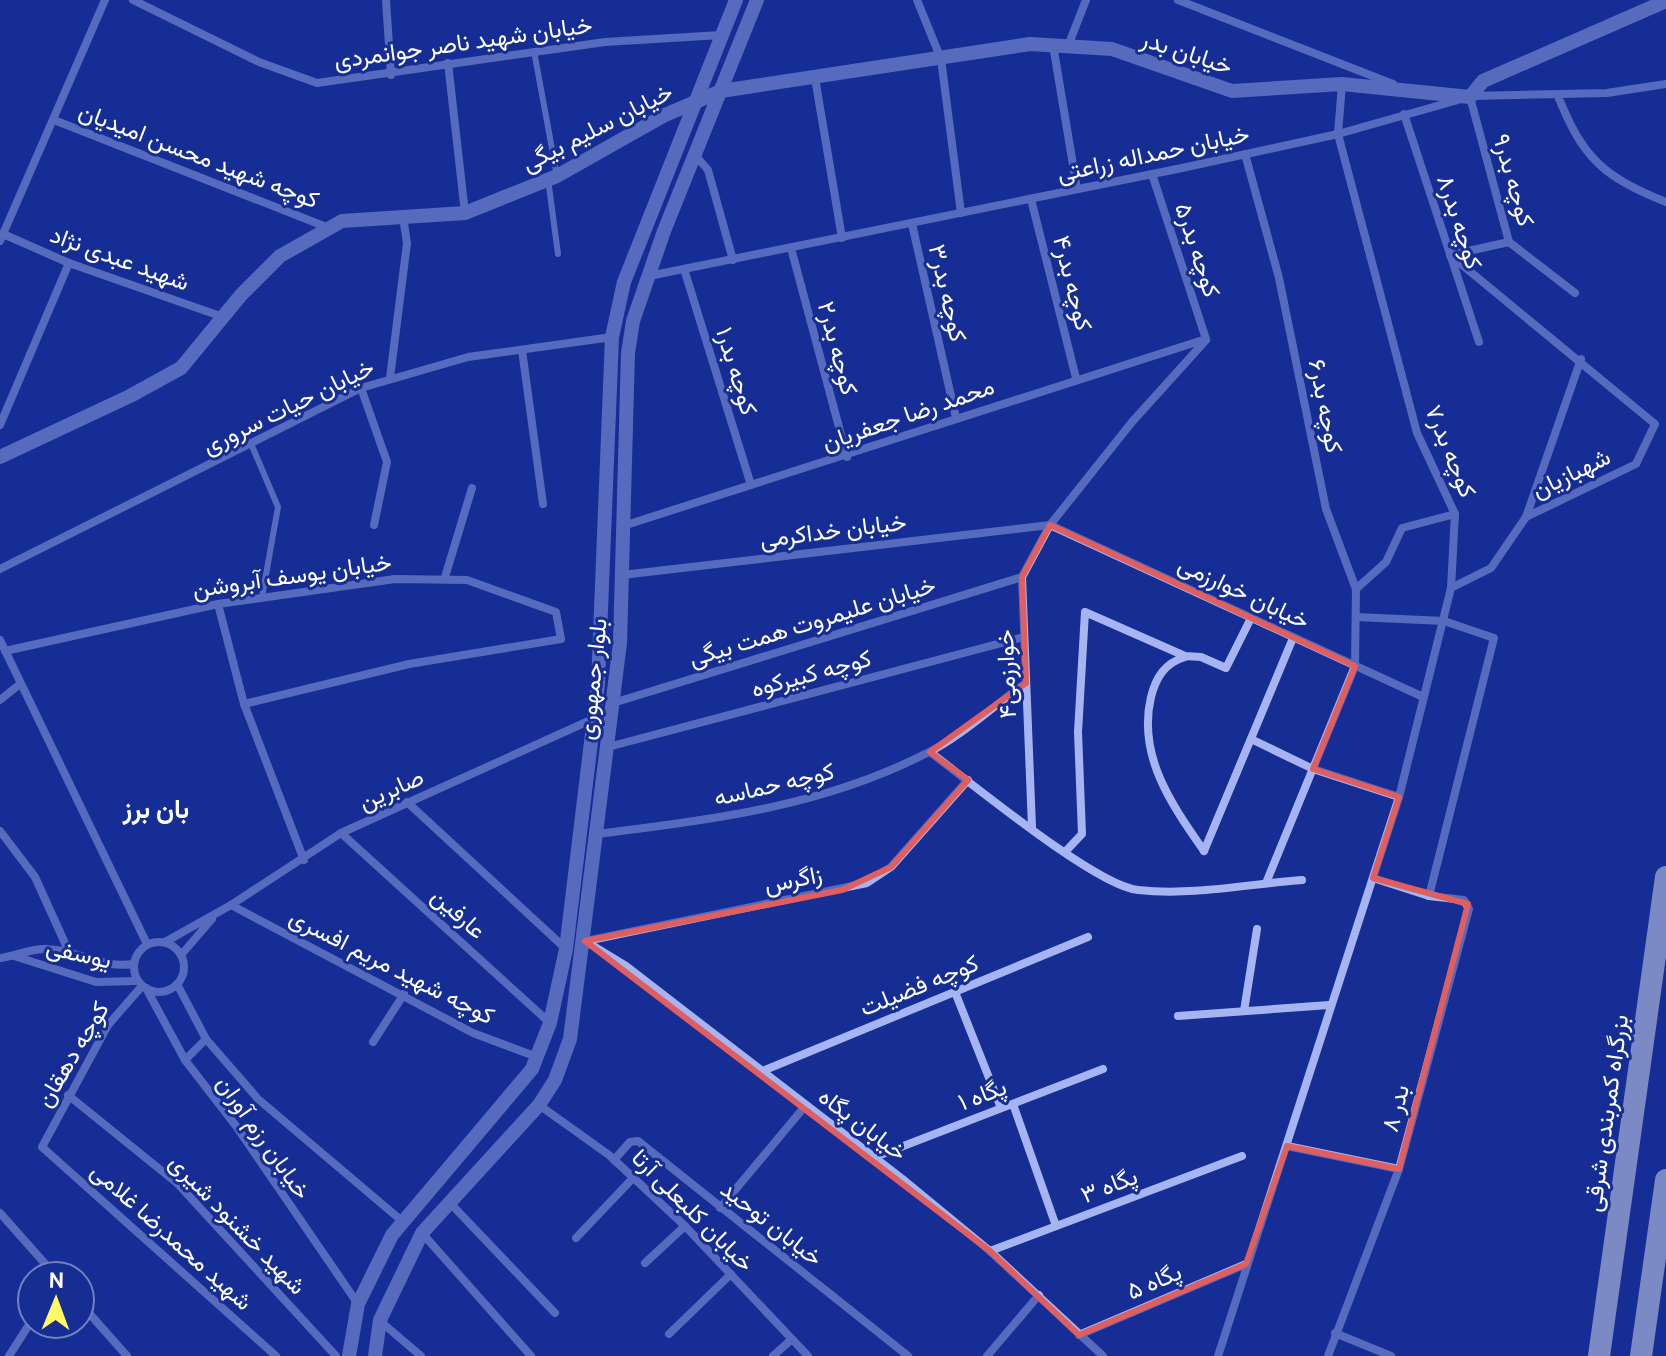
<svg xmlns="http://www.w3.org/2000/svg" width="1666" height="1356" font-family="Cabin,Vazirmatn,sans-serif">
	<rect width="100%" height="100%" fill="#162e94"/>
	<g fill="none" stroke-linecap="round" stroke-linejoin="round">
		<g stroke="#a6b5f1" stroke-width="6">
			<path d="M534,51L557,176"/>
			<path d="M548,179L558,254"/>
			<path d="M252,446L278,507L262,597"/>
		</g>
		<g stroke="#a6b5f1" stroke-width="8">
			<path d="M133,0L259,62L317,83L605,42L721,35"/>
			<path d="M386,0L391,75"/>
			<path d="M917,0L941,59L961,213"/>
			<path d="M1178,0L1393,84"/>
			<path d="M1053,45L1077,189"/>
			<path d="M1068,46L1086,0"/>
			<path d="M448,63L465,213"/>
			<path d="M815,78L842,238"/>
			<path d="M1472,96L1607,93L1666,84"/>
			<path d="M1558,96C1583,159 1604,177 1666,202"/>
			<path d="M1470,97L1509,242L1575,293"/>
			<path d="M1404,114L1479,342"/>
			<path d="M54,120L329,228"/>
			<path d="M1245,154L1279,278L1326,509L1356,589L1355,666L1266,883"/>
			<path d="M696,156L708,170L733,260"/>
			<path d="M1152,174L1206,339"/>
			<path d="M1031,199L1076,378"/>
			<path d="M912,224L956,418"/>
			<path d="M3,234L69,263L223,317"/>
			<path d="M0,241L105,0"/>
			<path d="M791,248L847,457"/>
			<path d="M1450,255L1655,424L1636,464L1526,517"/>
			<path d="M1450,255L1509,242"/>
			<path d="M684,269L751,485"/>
			<path d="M649,276L1182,168L1338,134L1458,100"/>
			<path d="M522,350L543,504"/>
			<path d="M390,378L407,243L403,217"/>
			<path d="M361,388L387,462L374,525"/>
			<path d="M0,425L69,263"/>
			<path d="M623,526L1206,339"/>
			<path d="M0,569L361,388L468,357L612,337"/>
			<path d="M622,575L1050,525L1421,696"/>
			<path d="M445,577L472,488"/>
			<path d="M1451,588L1491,568L1526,517L1581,359"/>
			<path d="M1356,589L1386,562L1402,528L1455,514"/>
			<path d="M218,604L244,704L304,860"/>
			<path d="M1356,617L1444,621L1494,638L1429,896"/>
			<path d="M0,640L147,944"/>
			<path d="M5,651L218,604L395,579L467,580L556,612L561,639L409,664L244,704"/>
			<path d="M1185,657C1165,663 1156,677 1151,697C1137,756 1172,805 1204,851"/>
			<path d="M0,700L20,684"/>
			<path d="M613,703L1022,577"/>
			<path d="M1251,739L1313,769L1399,797"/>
			<path d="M608,747L1024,637"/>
			<path d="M930,752C970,782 1096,886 1138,890C1193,896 1248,884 1302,880"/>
			<path d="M407,802L565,948"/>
			<path d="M1032,827L1022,577L1050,525L1132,422L1206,340"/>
			<path d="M0,831L35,877L69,952"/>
			<path d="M341,833L550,1023"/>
			<path d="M598,834C713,819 822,807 927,753C962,736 994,705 1026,683"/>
			<path d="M1204,851L1293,638"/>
			<path d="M1065,852L1082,834L1078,732L1085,612L1185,656L1201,657L1226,668L1251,618"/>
			<path d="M231,905L473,1033L537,1057"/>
			<path d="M585,941L626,966L905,1181L990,1251L1103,1356"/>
			<path d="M586,941L867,883L891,867L968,780"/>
			<circle cx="159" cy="967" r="25"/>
			<path d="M165,942L231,905L341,833L593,719"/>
			<path d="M181,955L212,919"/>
			<path d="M14,956L96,982L137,981"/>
			<path d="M0,958C15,956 29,949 45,949C76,949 101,969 133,964"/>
			<path d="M177,984L206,1039L258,1099L402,1221"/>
			<path d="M142,986L108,1025L42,1147L276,1356"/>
			<path d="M146,988L185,1060L236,1126L358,1304"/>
			<path d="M955,992L1001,1108"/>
			<path d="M1244,1011L1257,929"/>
			<path d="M1178,1016L1329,1005"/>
			<path d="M373,1042L404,994"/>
			<path d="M185,1060L206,1039"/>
			<path d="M765,1070L1088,937"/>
			<path d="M68,1095L178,1184L336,1356"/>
			<path d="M1013,1104L1056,1226"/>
			<path d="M539,1105L609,1155L685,1226L808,1356"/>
			<path d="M1287,1146L1399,1169"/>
			<path d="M875,1157L1103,1069"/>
			<path d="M614,1160L630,1142L638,1141L908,1356"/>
			<path d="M451,1204L555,1313"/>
			<path d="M720,1208L806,1105"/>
			<path d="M0,1213L56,1276"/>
			<path d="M422,1233L531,1356"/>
			<path d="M576,1238L633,1178"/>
			<path d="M990,1251L1242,1156"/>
			<path d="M645,1263L685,1226"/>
			<path d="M80,1303L127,1356"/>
			<path d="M380,1321L421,1356"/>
			<path d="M1335,1333L1391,1356"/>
			<path d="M669,1334L731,1274"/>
			<path d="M1079,1335L1246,1264"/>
			<path d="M9,1356L32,1320"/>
			<path d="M773,1356L792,1339"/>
			<path d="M987,1356L1039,1295"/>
			<path d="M1218,1356L1399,797L1451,588L1455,514L1417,433L1338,134L1342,84"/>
			<path d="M1328,1356L1399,1169L1469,909L1464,900L1429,896L1373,878"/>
		</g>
		<g stroke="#a6b5f1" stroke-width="14">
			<path d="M0,457L130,396L181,368L241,295L280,256L342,221L465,213L557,176L665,115L721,91L1030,44L1112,49L1232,91L1342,84L1470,97L1483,81L1666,1"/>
			<path d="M349,1356L358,1304L392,1235L532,1069L550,1023L566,949L598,684L612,337L624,282L736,0"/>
			<path d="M375,1356L380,1320L422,1233L539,1105L555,1080L570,1039L620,643L628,353L633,321L664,231L757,0"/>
		</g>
		<g stroke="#f7f8ff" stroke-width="22">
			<path d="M1599,1356L1666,877"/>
			<path d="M1641,1356L1666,1180"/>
		</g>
	</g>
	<path d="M0 0H1666V1356H0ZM1050,525L1355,666L1313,769L1399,797L1373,878L1468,904L1399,1169L1287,1146L1246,1264L1079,1335L990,1251L585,941L842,890L891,867L968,780L930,752L1026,683L1022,577Z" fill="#162e94" fill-opacity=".55" fill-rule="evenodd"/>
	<path fill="none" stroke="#e05e5e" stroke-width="6" stroke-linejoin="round" d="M1050,525L1355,666L1313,769L1399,797L1373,878L1468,904L1399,1169L1287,1146L1246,1264L1079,1335L990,1251L585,941L842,890L891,867L968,780L930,752L1026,683L1022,577Z"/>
	<g text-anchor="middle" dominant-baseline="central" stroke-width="6" stroke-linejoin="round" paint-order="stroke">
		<g font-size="24" fill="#fff" stroke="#162e94">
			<text transform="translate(463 42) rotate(-8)">خیابان شهید ناصر جوانمردی</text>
			<text transform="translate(1187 52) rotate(18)">خیابان بدر</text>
			<text transform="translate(597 127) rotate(-27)">خیابان سلیم بیگی</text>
			<text transform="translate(1153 153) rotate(-12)">خیابان حمداله زراعتی</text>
			<text transform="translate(199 155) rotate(21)">کوچه شهید محسن امیدیان</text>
			<text transform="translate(1514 180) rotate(74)">کوچه بدر۹</text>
			<text transform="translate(1460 222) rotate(72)">کوچه بدر۸</text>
			<text transform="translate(1198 250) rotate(72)">کوچه بدر۵</text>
			<text transform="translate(120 258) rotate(20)">شهید عبدی نژاد</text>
			<text transform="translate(1073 283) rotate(76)">کوچه بدر۴</text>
			<text transform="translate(948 293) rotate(77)">کوچه بدر۳</text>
			<text transform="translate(838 348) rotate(75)">کوچه بدر۲</text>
			<text transform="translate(737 371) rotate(73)">کوچه بدر۱</text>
			<text transform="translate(288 406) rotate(-26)">خیابان حیات سروری</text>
			<text transform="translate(1326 406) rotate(79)">کوچه بدر۶</text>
			<text transform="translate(908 414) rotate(-19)">محمد رضا جعفریان</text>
			<text transform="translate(1451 451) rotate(68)">کوچه بدر۷</text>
			<text transform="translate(1571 473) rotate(-26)">شهبازیان</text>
			<text transform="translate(833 530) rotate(-7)">خیابان خداکرمی</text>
			<text transform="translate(292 575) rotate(-8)">خیابان یوسف آبروشن</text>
			<text transform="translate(1244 592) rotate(25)">خیابان خوارزمی</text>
			<text transform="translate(812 621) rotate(-17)">خیابان علیمروت همت بیگی</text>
			<text transform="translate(811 673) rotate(-15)">کوچه کبیرکوه</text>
			<text transform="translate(1006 674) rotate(-92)">خوارزمی۴</text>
			<text transform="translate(592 679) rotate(-84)">بلوار جمهوری</text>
			<text transform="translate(774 784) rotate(-13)">کوچه حماسه</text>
			<text transform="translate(391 789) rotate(-24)">صابرین</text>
			<text transform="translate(793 879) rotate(-11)">زاگرس</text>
			<text transform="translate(459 913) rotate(42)">عارفین</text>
			<text transform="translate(79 953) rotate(13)">یوسفی</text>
			<text transform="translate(392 966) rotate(27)">کوچه شهید مریم افسری</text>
			<text transform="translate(919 985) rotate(-22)">کوچه فضیلت</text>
			<text transform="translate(72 1054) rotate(-59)">کوچه دهقان</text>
			<text transform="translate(982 1094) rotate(-21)">پگاه ۱</text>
			<text transform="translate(1395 1108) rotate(-75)">بدر ۸</text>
			<text transform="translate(1606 1113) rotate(-82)">بزرگراه کمربندی شرقی</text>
			<text transform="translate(863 1124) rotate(37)">خیابان پگاه</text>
			<text transform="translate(264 1137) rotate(55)">خیابان رزم آوران</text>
			<text transform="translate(1109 1185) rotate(-21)">پگاه ۳</text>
			<text transform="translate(693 1210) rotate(45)">خیابان کلبعلی آرتا</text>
			<text transform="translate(772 1223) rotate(38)">خیابان توحید</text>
			<text transform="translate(238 1224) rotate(46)">شهید خشنود شیری</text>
			<text transform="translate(172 1236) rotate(42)">شهید محمدرضا غلامی</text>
			<text transform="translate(1154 1281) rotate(-23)">پگاه ۵</text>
		</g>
		<g font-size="26" font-weight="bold" fill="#fff" stroke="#162e94">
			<text x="156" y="809">بان برز</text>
		</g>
	</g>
	<g transform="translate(56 1300) rotate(1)"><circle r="38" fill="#162e94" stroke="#7382bf" stroke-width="2"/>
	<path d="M0-6L14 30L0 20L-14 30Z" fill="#fff965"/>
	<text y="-12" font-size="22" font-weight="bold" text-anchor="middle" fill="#ffffff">N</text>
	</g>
</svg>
